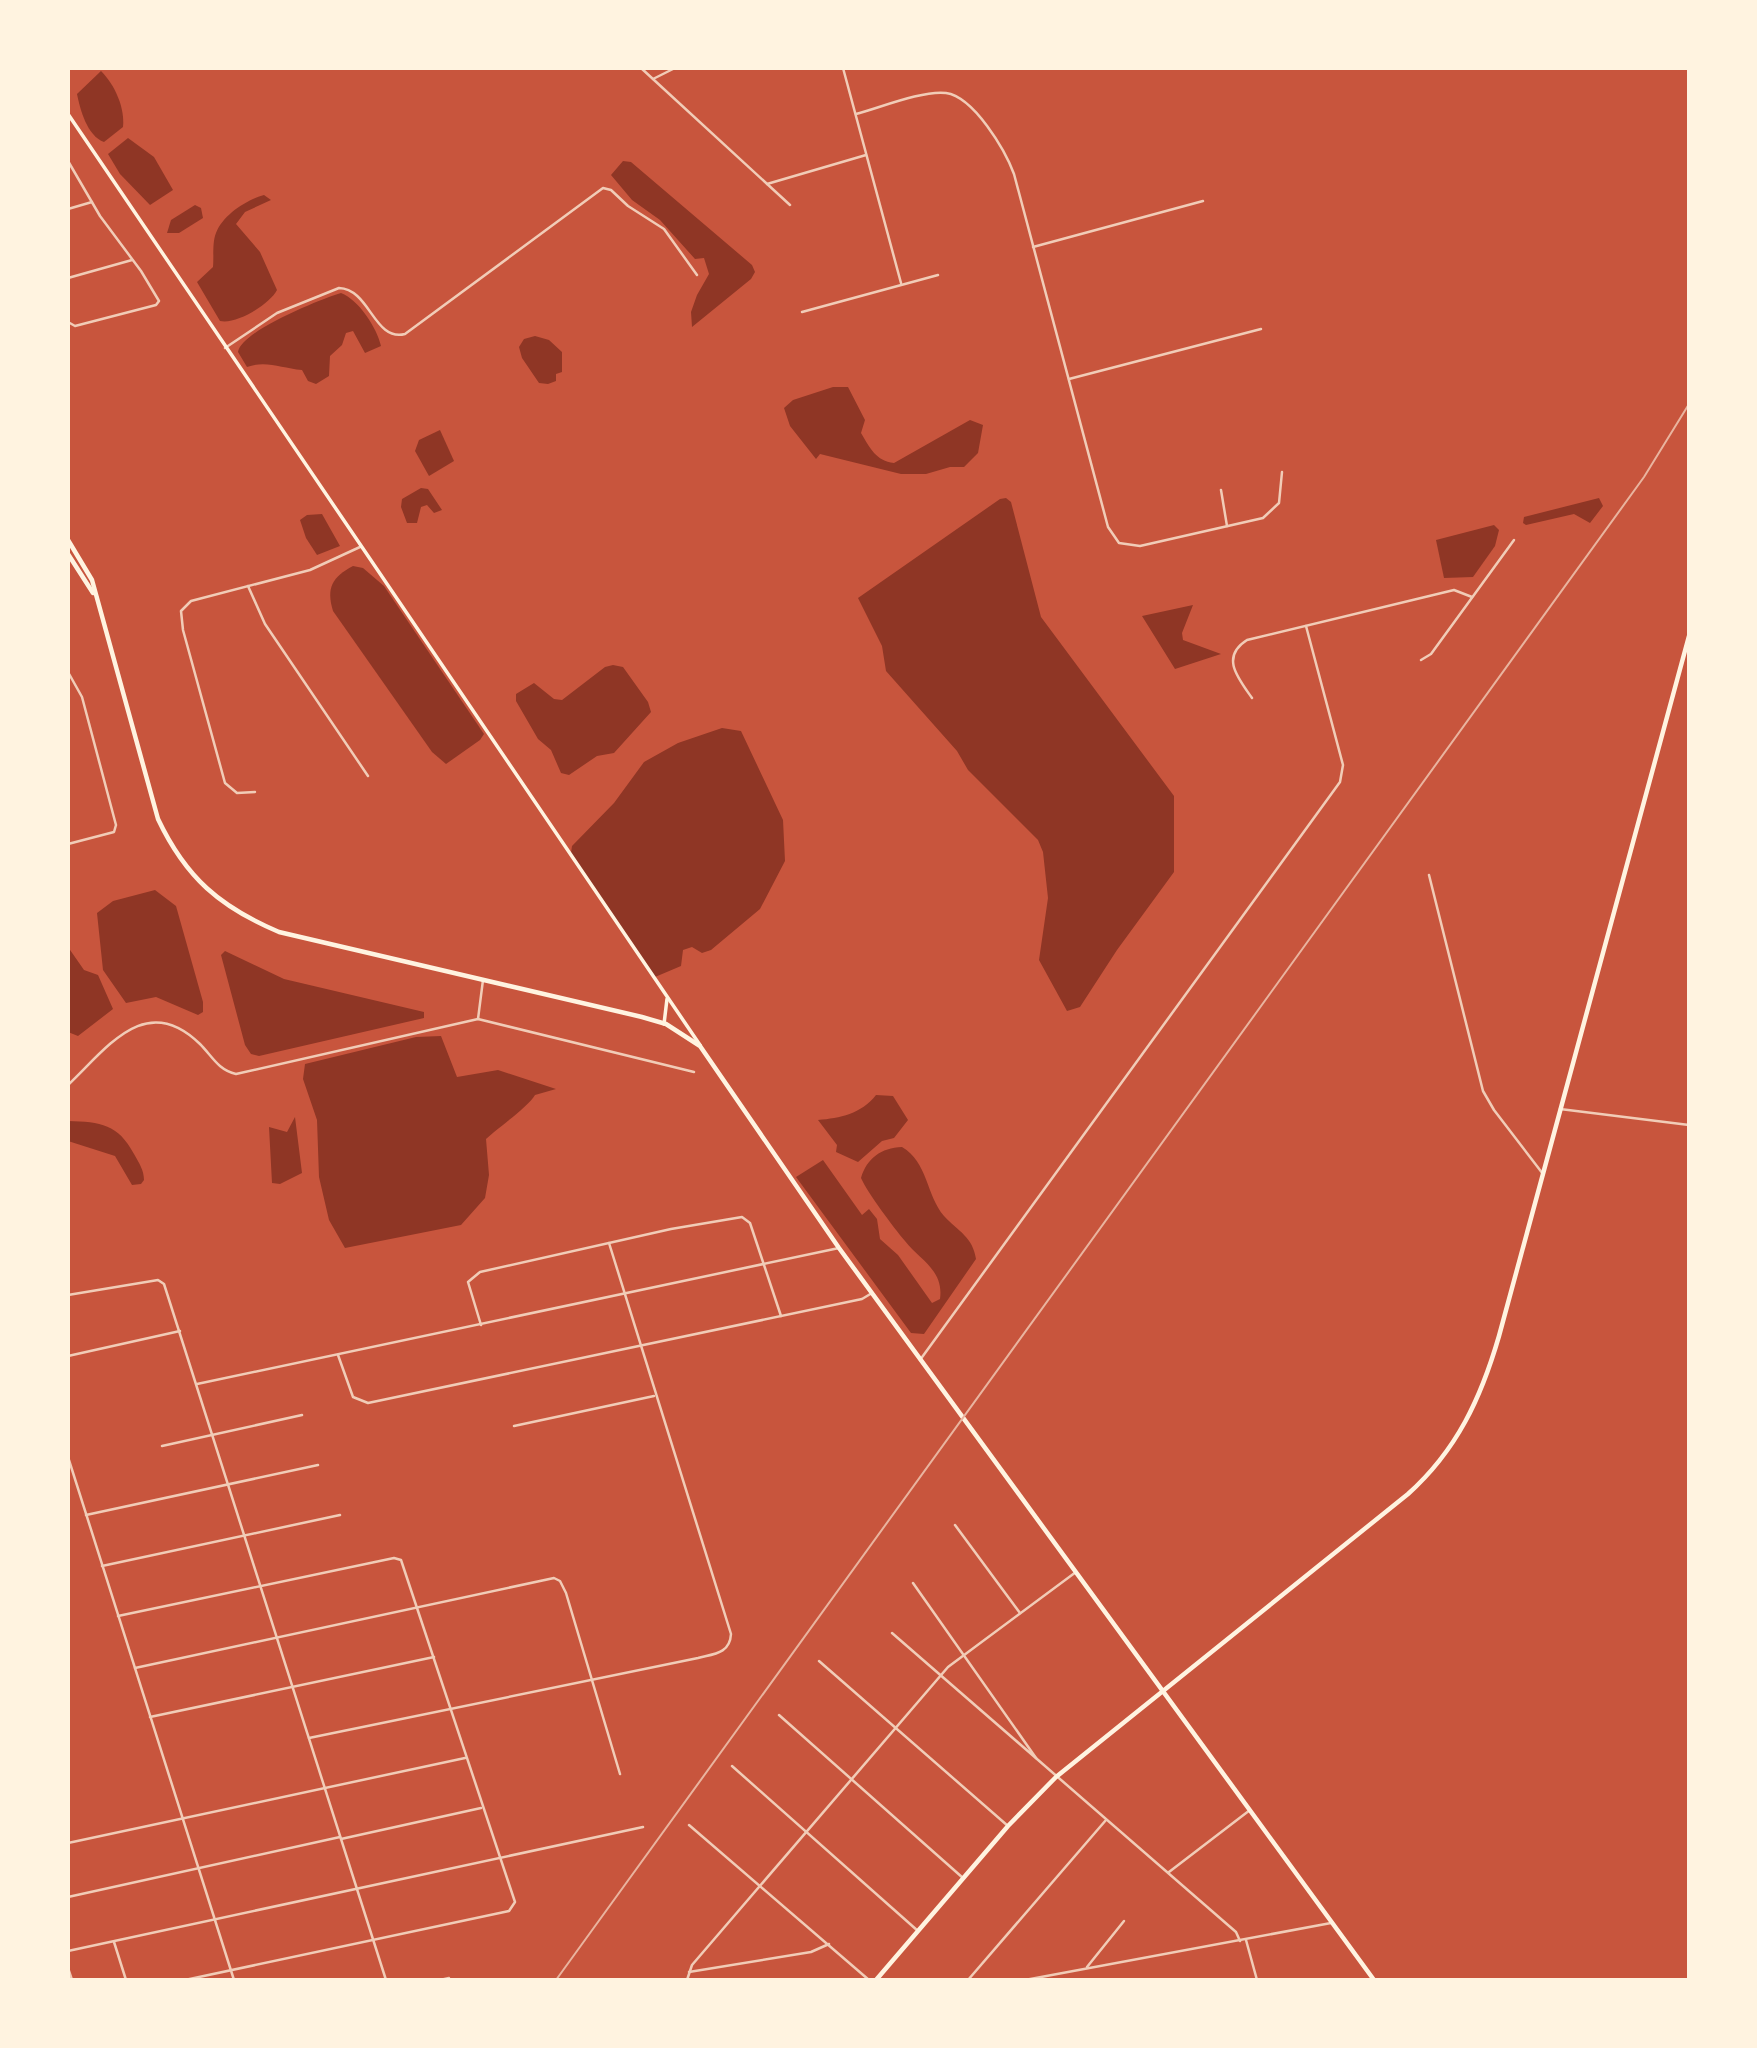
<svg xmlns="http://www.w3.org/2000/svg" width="1757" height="2048" font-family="'Space Grotesk',sans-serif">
	<rect width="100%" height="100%" fill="#c8553d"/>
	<g fill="#8f3625">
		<path d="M101,71C115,85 125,108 123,127L104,142C87,136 80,109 77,94Z"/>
		<path d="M128,138L154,157L173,190L150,205L120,174L108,154Z"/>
		<path d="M623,161L631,162L752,265L755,272L751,279L692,327L691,312L697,295L709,274L704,258L695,259L660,220L632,200L611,175Z"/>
		<path d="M264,195L271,200L245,212L236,224L260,252L277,290C270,304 236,325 220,321L197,282L213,267C214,257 212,243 216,233C223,215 246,200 264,195Z"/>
		<path d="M195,205L201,208L203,218L179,233H167L171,220Z"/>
		<path d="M341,293C359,300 377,328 381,346L365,353L353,331L346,333L342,345L330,356L329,376L316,384L308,381L302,370C281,368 266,360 247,367L238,352C241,331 321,299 341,293Z"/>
		<path d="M535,336L549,340L562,352V372L556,374V381L548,384L539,383L522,358L519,347L524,339Z"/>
		<path d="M833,387H848L865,420L861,433C870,448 876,461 894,463L970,420L983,425L978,453L964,467H950L926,474H901L820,454L816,459L790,426L784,408L793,400Z"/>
		<path d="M440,430L454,461L429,476L415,451L419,440Z"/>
		<path d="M421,488L428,489L442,510L434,513L427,505L421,507L417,523H407L401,507L402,499Z"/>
		<path d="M1006,498L1011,502L1041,617L1174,796V872L1117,950L1080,1007L1067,1011L1039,960L1048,898L1043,852L1038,840L968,770L957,751L886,671L882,646L858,598L1000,499Z"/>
		<path d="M1599,498L1603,506L1590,523L1574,514L1526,525L1523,523L1524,517Z"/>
		<path d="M322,514L340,546L317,555L306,538L300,520L307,515Z"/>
		<path d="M1494,525L1499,530L1495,546L1473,577L1444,578L1436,540Z"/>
		<path d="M353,566L363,568L384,586L484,734L480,740L446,764L432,752L333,611C326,588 332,577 353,566Z"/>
		<path d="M1193,605L1182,633L1183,640L1221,654L1175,669L1142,616Z"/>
		<path d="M613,665L623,667L648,702L651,712L614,753L597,756L569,775L561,773L551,750L538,739L516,701V694L534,683L554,699L562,700L605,667Z"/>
		<path d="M722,728L741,731L783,820L785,861L760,909L711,950L702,953L692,947L683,950L681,966L655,977L571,853L572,846L614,803L644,762L678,743Z"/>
		<path d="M155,890L176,906L203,1002V1012L198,1015L156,997L126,1003L103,970L97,913L113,901Z"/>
		<path d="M68,947L84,970L98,975L113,1009L78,1036L68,1032Z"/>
		<path d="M225,951L284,979L424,1012V1018L259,1056L251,1054L245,1045L221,955Z"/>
		<path d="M441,1036L457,1077L498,1070L556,1089L535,1095C528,1107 499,1127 486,1139L489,1175L485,1198L461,1225L345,1248L329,1220L319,1177L317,1120L303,1079L305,1064L416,1037Z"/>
		<path d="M876,1095L893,1096L908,1120L894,1138L882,1141L858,1162L836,1152L837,1145L818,1120C840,1118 861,1114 876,1095Z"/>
		<path d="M295,1117L302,1173L280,1184L272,1183L269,1127L287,1132Z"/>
		<path d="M68,1121C101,1122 118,1124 134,1154C139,1163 144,1170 144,1180L141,1184L132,1185L115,1156L68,1141Z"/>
		<path d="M902,1147C928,1162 926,1195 944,1216C958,1231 973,1237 976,1259L924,1334L911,1333L796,1177L823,1160L862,1215L869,1209L877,1219L880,1239L898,1255L932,1303L940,1299C944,1270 920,1260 905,1241C894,1228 867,1192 861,1178C867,1158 881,1148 902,1147Z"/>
	</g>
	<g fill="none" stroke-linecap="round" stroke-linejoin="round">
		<g stroke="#f1ccb7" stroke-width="2.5">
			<path d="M641,68L790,205"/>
			<path d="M843,68L901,283"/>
			<path d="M653,79L675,68"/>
			<path d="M856,114C879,108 923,90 946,93C974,97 1005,150 1014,174L1108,527L1119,543L1140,546L1263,518L1279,503L1282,472"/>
			<path d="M68,161L100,216L141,271L159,301L156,305L75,326L68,322"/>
			<path d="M767,184L866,155"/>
			<path d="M68,209L92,202"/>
			<path d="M1033,247L1203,201"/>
			<path d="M68,278L132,260"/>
			<path d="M802,312L938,275"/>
			<path d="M225,348L277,313L339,288C370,289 374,342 405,334L603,188L611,190L628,206L664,229L697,275"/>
			<path d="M1069,379L1261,329"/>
			<path d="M1221,490L1227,526"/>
			<path d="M248,586L265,624L368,776"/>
			<path d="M1421,660L1431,654L1514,540"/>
			<path d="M68,672L82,697L116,825L114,832L68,844"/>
			<path d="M1252,698C1238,678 1220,657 1247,640L1454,590L1472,597"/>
			<path d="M255,792L237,793L225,783L183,630L181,611L191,601L310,570L360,547"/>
			<path d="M1429,875L1483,1091L1494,1110L1543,1174"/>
			<path d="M478,1019L483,980"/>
			<path d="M68,1085C108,1047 146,991 200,1044C212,1056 218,1070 236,1074L478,1019L694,1072"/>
			<path d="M1560,1109L1689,1125"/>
			<path d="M68,1295L158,1280L164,1284L386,1980"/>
			<path d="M481,1325L468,1282L480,1272L671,1229L742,1217L750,1223L781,1316"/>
			<path d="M338,1355L353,1397L368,1403L862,1299L872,1293"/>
			<path d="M68,1356L180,1331"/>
			<path d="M920,1360L1340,782L1343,765L1306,626"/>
			<path d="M197,1384L839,1248"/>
			<path d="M514,1426L654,1396"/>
			<path d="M162,1446L302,1415"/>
			<path d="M68,1457L234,1980"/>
			<path d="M86,1515L318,1465"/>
			<path d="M955,1525L1020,1613"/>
			<path d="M102,1566L340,1515"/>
			<path d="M913,1583L1036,1758"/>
			<path d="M118,1616L394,1558L401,1560L515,1902L509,1911L185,1980"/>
			<path d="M892,1633L1236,1932L1240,1941"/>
			<path d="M819,1661L1008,1826"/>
			<path d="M135,1668L554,1578L560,1581L566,1593L620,1774"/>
			<path d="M779,1715L963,1878"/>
			<path d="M150,1717L434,1657"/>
			<path d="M309,1738L698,1658C713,1654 730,1654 731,1634L609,1243"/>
			<path d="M732,1766L918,1931"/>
			<path d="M689,1825L869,1980"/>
			<path d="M341,1839L481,1808"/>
			<path d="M68,1843L465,1758"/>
			<path d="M1169,1872L1250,1810"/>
			<path d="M68,1897L340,1837"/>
			<path d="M1246,1940L1257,1980"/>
			<path d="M114,1942L126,1980"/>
			<path d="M68,1951L643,1827"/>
			<path d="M1087,1967L1124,1921"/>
			<path d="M68,1968L72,1980"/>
			<path d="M689,1972L811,1952L829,1944"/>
			<path d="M440,1980L449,1978"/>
			<path d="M687,1980L692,1965L948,1667L1076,1572"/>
			<path d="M968,1980L1106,1820"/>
			<path d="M1025,1980L1331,1923"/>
		</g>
		<g stroke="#fff3e0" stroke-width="3.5">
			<path d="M68,114L700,1045"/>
			<path d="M664,1024L667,999"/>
		</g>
		<g stroke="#fff3e0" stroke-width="4.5">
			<path d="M68,540L92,580L158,819C186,878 220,907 279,932L642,1017L666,1024L700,1046L839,1248L1374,1980"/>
			<path d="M68,554L93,593"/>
			<path d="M876,1980L1008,1826L1056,1777L1408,1494C1457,1450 1481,1398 1499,1336L1689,636"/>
		</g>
		<path stroke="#e9b49f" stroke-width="2" d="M556,1980L1644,477L1689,404"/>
	</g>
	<rect width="1757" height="2048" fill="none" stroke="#fff3e0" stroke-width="140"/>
</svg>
